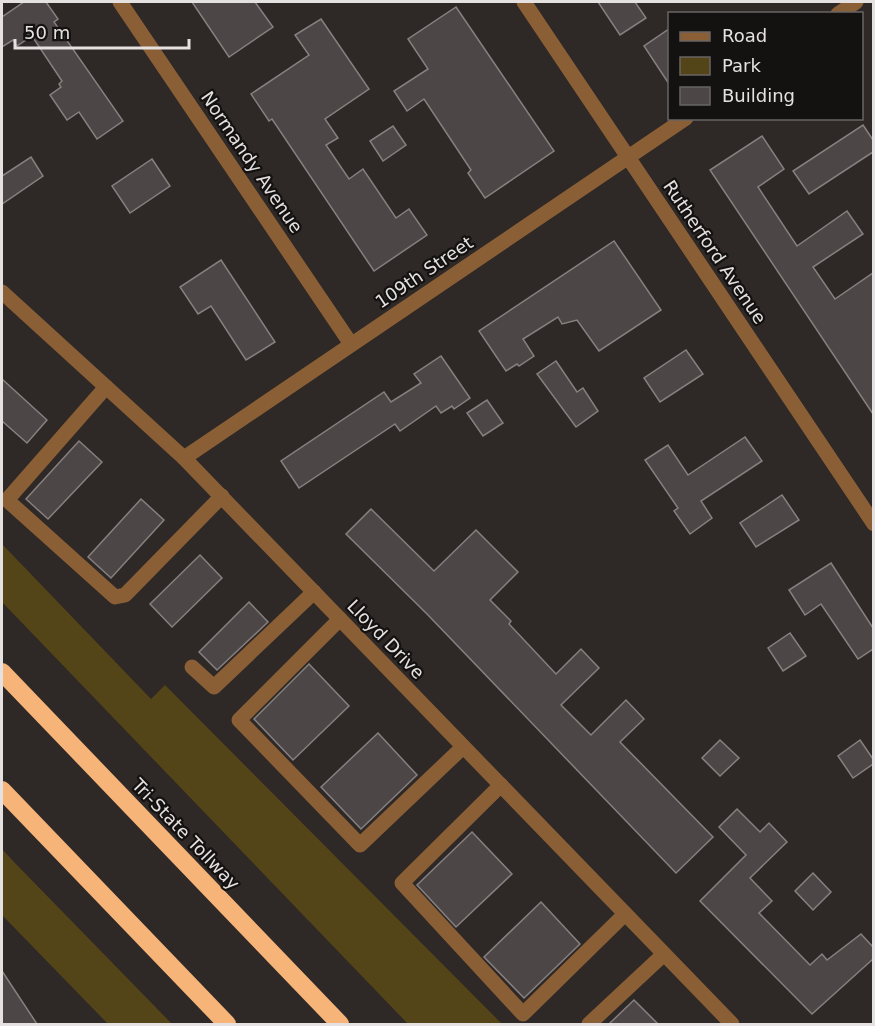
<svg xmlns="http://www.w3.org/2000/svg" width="875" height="1026" font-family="'DejaVu Sans',sans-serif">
	<rect width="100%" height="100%" fill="#2e2826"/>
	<g fill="#544518">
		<path d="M2,544L151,699L165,685L502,1024H408L2,602Z"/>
		<path d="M2,849L14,862L172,1024H108L2,915Z"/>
	</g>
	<g fill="#4c4647" stroke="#878081" stroke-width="1.5">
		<path d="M24,2H46L58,19L54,22L123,121L97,139L79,112L67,120L50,95L61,87L59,84L62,81L32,36L17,46L13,40L2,47V17Z"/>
		<path d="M192,2H255L273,27L229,57Z"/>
		<path d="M598,2H635L646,18L620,35Z"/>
		<path d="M456,7L554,151L485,198L468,173L471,170L424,99L407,111L394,91L428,69L408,39Z"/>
		<path d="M321,19L369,89L325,119L338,138L326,145L349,179L363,169L396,218L409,209L427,235L374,271L272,119L269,121L251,94L309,55L295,35Z"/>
		<path d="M669,29V84L644,46Z"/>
		<path d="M863,125L873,140V152L809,194L793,171Z"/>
		<path d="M393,126L406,145L383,161L370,141Z"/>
		<path d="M762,136L784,169L758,187L797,246L847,211L863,234L813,267L835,299L873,273V414L710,170Z"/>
		<path d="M31,157L43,176L2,204V176Z"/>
		<path d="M152,159L170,186L130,213L112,186Z"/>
		<path d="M614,241L661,310L599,351L577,320L562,324L558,317L523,339L534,356L519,366L517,364L506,371L479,331Z"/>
		<path d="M221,260L275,342L246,360L211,306L198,314L180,287Z"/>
		<path d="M686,350L703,374L660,402L644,378Z"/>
		<path d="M441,356L470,398L454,409L452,406L441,413L436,406L400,431L395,424L299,488L281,461L384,392L391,402L421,383L414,374Z"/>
		<path d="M556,361L577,392L583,388L598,411L576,427L537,374Z"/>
		<path d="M2,379L47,420L27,443L2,421Z"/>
		<path d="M487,400L503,423L483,436L467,413Z"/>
		<path d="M745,437L762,461L701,501L712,518L690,534L674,511L678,508L645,460L668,445L688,475Z"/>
		<path d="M79,441L102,462L48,519L26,499Z"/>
		<path d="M782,495L799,520L756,547L740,523Z"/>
		<path d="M141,499L164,520L111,578L88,557Z"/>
		<path d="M371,509L434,571L476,530L518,572L490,600L511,621L509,624L556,674L581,649L599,668L561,705L591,735L626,700L644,719L620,742L713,837L676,873L427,614L346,534Z"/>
		<path d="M200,555L222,578L172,627L150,604Z"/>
		<path d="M831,563L873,628V649L858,659L821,604L805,615L789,590Z"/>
		<path d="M249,602L268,622L217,670L199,652Z"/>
		<path d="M790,633L806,656L783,671L768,648Z"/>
		<path d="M309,664L349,706L293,760L254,719Z"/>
		<path d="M378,733L417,775L361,829L321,787Z"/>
		<path d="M720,740L739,758L720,776L702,758Z"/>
		<path d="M860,740L873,759V764L853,778L838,756Z"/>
		<path d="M737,809L760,832L769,823L787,842L750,878L772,901L759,913L810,965L822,954L827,960L861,934L873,947V959L812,1014L700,901L746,855L719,827Z"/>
		<path d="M472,832L512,874L456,927L417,885Z"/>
		<path d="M813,873L831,892L813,910L795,891Z"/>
		<path d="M541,902L580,944L524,998L484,957Z"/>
		<path d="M2,971L37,1024H2Z"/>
		<path d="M634,1000L658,1024H609Z"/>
	</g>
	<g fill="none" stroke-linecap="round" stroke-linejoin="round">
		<g stroke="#8b5f36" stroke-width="15">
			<path d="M120,2L351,344"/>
			<path d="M524,2L874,524"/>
			<path d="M838,14L856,2"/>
			<path d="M2,292L184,458L732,1024"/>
			<path d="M106,387L7,500L115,597L125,595L222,496"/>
			<path d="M184,458L686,118"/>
			<path d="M340,619L239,720L360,845L463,747"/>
			<path d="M192,667L214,687L314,592"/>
			<path d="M501,785L402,883L523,1014L625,914"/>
			<path d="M589,1024L664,954"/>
		</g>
		<g stroke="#f6b479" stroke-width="18">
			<path d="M2,672L340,1024"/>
			<path d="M2,790L227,1024"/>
		</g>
	</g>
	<g text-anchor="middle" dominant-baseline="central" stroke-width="4.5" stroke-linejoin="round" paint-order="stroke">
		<g font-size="18" fill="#e5e1e0" stroke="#141111">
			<text transform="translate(252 162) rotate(56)">Normandy Avenue</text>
			<text transform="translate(715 252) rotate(56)">Rutherford Avenue</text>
			<text transform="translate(424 272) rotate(-34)">109th Street</text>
			<text transform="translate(386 639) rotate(46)">Lloyd Drive</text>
			<text transform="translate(186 834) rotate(46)">Tri-State Tollway</text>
		</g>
	</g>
	<rect width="875" height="1026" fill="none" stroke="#e5e1e0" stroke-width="6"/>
	<rect x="668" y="12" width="195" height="108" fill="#141111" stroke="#686464" stroke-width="1.5"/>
	<rect x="680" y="32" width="30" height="9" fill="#8b5f36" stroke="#686464" stroke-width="1.5"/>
	<text x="722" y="42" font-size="18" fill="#e5e1e0">Road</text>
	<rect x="680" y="57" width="30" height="18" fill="#544518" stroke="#686464" stroke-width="1.5"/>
	<text x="722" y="72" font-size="18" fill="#e5e1e0">Park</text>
	<rect x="680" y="87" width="30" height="18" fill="#4c4647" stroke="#686464" stroke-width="1.5"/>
	<text x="722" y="102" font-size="18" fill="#e5e1e0">Building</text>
	<path d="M15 39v9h174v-9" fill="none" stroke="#e5e1e0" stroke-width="3"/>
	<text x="24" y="39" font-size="18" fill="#e5e1e0" stroke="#141111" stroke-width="4.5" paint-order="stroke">50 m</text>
</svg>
